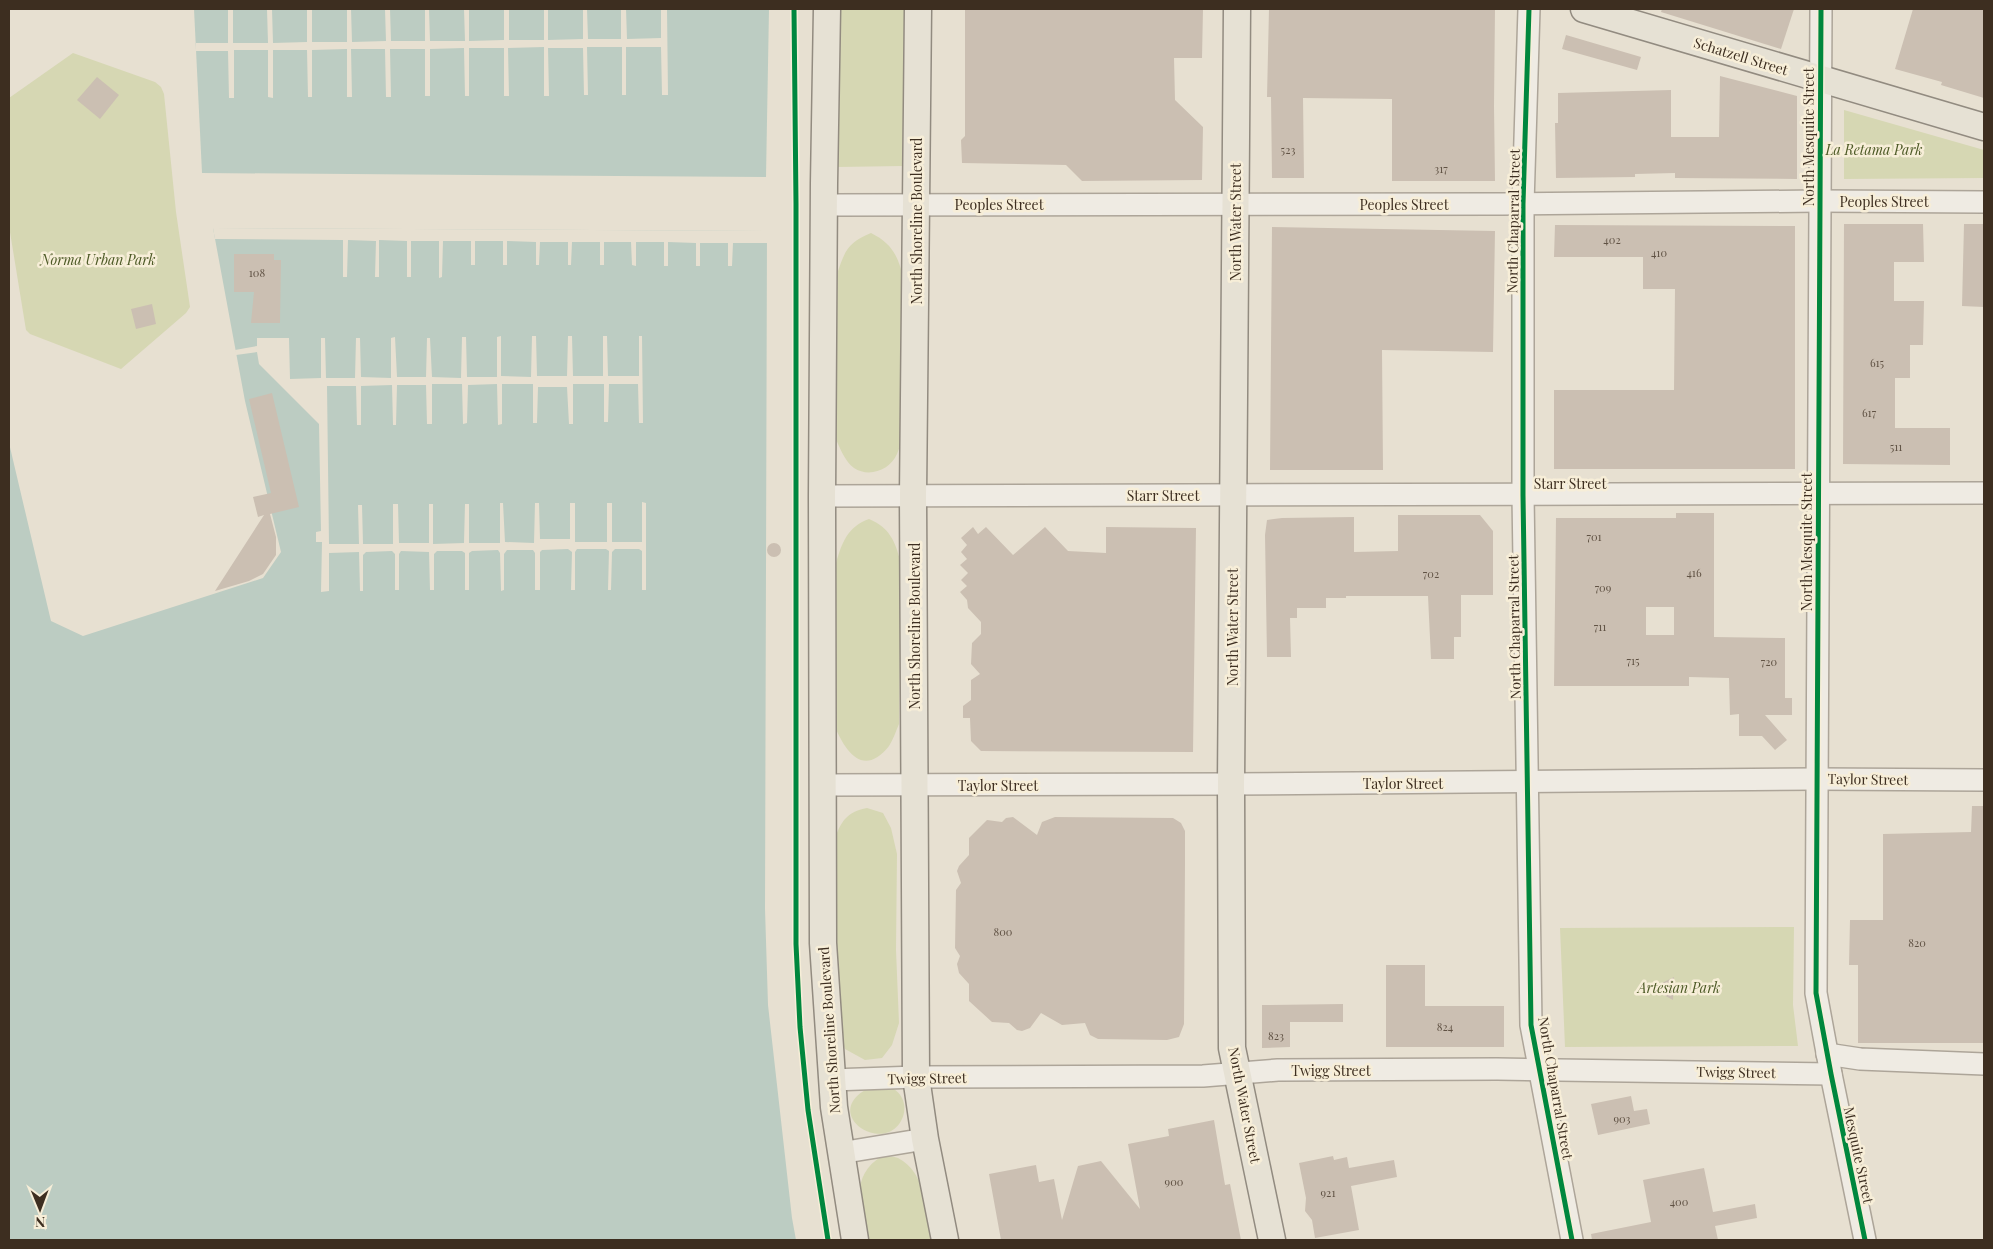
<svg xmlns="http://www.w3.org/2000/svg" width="1993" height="1249" font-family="'Playfair Display',serif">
	<rect width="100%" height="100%" fill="#e7e0d1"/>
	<g fill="#d6d7b3">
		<path d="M837,9H905L903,166L837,167Z"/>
		<path d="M73,53L155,82L161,87L164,94L176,212L190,307L186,313L121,369L30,334L26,330L9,226V98Z"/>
		<path d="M1844,110L1984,150V178L1844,179Z"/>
		<path d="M871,233C891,243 898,255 903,277V432C901,439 900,448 897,454C890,470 869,478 854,468C844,461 839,445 834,435L837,274C845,251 847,243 871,233Z"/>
		<path d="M869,519C890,528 895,541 901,563L899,724C896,731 893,740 889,746C863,779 844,750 834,724L836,563C842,543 847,527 869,519Z"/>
		<path d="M867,808L883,813L891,828L897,854L896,950L899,1023L892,1045L882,1058L865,1060L845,1049L839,1031L831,850C839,828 841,813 867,808Z"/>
		<path d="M1794,927L1793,1005L1798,1046L1565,1047L1560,928Z"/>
		<path d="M873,1086C878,1087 887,1085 892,1088C904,1094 908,1109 901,1121C882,1156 816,1111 873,1086Z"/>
		<path d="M882,1156C887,1157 894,1156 898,1158C926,1172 928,1214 933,1240H866C860,1209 849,1176 882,1156Z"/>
	</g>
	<g fill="#bcccc2">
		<path d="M194,9H769L766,177L202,173Z"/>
		<path d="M213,228L767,231L765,909L768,1005L792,1218L796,1240H9V443L51,621L83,636L263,578L281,552L245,401Z"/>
	</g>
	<g fill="#e7e0d1">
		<path d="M228,9H233V43H268L267,9H272L273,43L307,42V9H312V42H347V9H351L352,42L386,41L385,9H390L391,41H425V9H429L430,41H465L464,9H469V41L504,40V9H509V40H544V9H548V40L583,39V9H587L588,39H621V9H626L627,39L661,38V9H667L668,95H662L661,47H626V95H622V47H587L588,95H584L583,48H548L549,96H544V47L508,48L509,96H504V48H469V96H465L464,48L430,49V96H425V49H390L391,97H386L385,49H351L352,97H347V49L312,50V97H308L307,50H273V98L268,97V50H234V98H229L228,51H196V43H228Z"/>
		<path d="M213,228L767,231V243H733L732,266H728V243H700V266H696V243L668,242V266H664V242H636V266L632,265L631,242H604V265H600V242H572L571,265H568V242H540L539,265H536V242L507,241V265H503V241H475V265H471V241H443L442,277L439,278V241H411V277H407V241L379,240V277H375L376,241L348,240L347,277H343V240L215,239Z"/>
		<path d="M501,336V376L531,377L532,336H536L537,376H567L568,336H572L573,376H603V336H607L608,376H639V336H642L643,423H639L638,384H609L608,422H604V384H573V424H569L567,387H538L537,423H533V384H502V424L498,425L497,384L468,385L467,423L463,424L462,384H432V424H427L426,385H397L396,425H393L392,385L361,386V425H357L356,386H327L329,544H359L358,505H362L363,544H393V504H398L399,543H429V504H433V544L464,543L465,504H469V543H500V503H503L505,542L534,543L535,503H539L540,539H570V503H575V542H607V503H612V542H642V502L646,503V590H642V551L639,549H615L612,552L611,590H608L609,551L606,549H577L575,552V590H571L572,552L568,549L542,550L540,552V590H535V553L533,550H507L504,554V590L501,591L500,553L498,550L472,551L469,553V590H465V553L462,551H437L434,554V590H430L429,552L401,551L399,554V590H395V554L392,551L366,552L363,555V591H360L359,552L329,553V591L321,592L322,542H316V532L321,531L319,424L259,364L257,352L236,355L235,350L257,346V338H289L290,379L321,378V338H325L326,378H355L356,338H360L361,377L391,378V338L395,337L397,377H426L427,338H430L432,377L461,378L462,337H466L467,377H497V337Z"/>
	</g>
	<g fill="#cbbfb2" fill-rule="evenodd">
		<path d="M965,9H1203L1202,58H1174L1175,100L1203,127L1202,180L1082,181L1066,165L962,163L961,140L965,136Z"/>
		<path d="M1269,9H1495L1494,106L1495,181H1392V99L1303,98L1304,178H1272L1271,97H1267Z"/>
		<path d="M1662,9H1794L1781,49L1661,12Z"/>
		<path d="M1913,9H1984V98L1941,85L1942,82L1895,69Z"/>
		<path d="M1566,35L1641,57L1637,70L1562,49Z"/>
		<path d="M1720,76L1797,96V179L1675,178V173L1635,174V177L1556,178L1555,123H1558V93L1671,90V137H1719Z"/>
		<path d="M97,77L119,95L100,119L77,100Z"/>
		<path d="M1844,224H1923L1924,262H1894V301H1924L1923,345H1910V378H1895V428H1950V465L1843,464Z"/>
		<path d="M1964,224H1984V307L1962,306Z"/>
		<path d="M1555,225L1795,226V469H1554V390H1674L1675,289H1643V257H1554Z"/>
		<path d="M1272,227L1495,231L1493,352L1382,350L1383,470H1270Z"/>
		<path d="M234,254H274V260H281L280,323H251L254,292H234Z"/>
		<path d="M152,304L156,324L136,329L131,309Z"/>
		<path d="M272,393L299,507L270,514L276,537V555L263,574L249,581L215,591L264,515L258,517L253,497L271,493L249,399Z"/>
		<path d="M1676,513H1714V637L1785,638V698H1792V715H1765L1787,740L1775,750L1762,736H1739V714L1730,715L1729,678L1689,677V686H1554L1556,518H1676ZM1646,607H1674V635H1646Z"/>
		<path d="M1398,515H1480L1493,531V595H1461V637H1454V659H1431L1428,596H1346V598H1326V608H1297V618H1290L1291,657H1267L1265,535L1267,520L1282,518L1354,517V552L1398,551Z"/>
		<path d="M973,527L978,534L986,527L1013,555L1045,527L1068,551L1106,553V527L1196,528L1193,752L981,751L971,741L970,718H963V706L971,700V680L980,674L971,664L972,643L981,634V622L968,608L967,600L960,592L967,586L961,580L968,573L960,565L967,559L961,552L967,545L961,538Z"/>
		<circle cx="774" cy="550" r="7"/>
		<path d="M1972,806H1984V1043H1858V965H1849L1850,920H1883V834L1971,832Z"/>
		<path d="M1013,817L1037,835L1042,822L1055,817L1173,818L1181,823L1185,831V864L1184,1024L1179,1037L1167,1040L1098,1039L1090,1035L1085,1023L1062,1025L1041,1013L1030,1028L1022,1031L1017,1030L1009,1023L992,1022L969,1001V984L959,973L957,964L960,956L955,948L956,890L961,883L957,871L959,866L969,855V838L987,820L1002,822L1006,818Z"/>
		<path d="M1386,965H1425V1006H1504V1047H1386Z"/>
		<path d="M1674,977L1673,1000L1660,993V984Z"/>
		<path d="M1343,1004V1022H1290V1047L1262,1048V1005Z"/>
		<path d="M1631,1096L1634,1111L1647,1109L1650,1124L1598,1135L1591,1104Z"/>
		<path d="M1214,1120L1225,1185L1230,1184L1241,1240H1001L989,1174L1036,1165L1039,1182L1054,1179L1062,1220L1078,1166L1101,1161L1140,1209L1128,1144L1169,1136L1168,1129Z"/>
		<path d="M1333,1156L1334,1160L1347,1157L1349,1168L1394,1160L1397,1177L1351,1186L1359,1230L1315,1238L1312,1220L1305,1211L1306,1198L1299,1163Z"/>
		<path d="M1704,1168L1713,1212L1755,1204L1757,1218L1715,1226L1718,1240H1592L1591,1234L1651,1222L1643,1180Z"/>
	</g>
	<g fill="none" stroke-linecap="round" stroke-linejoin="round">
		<g stroke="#ada599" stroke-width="24">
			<g id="minor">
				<path d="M1529,9L1523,204V495L1531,1025L1572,1240"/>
				<path d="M1821,9L1816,993L1831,1074L1865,1240"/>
				<path d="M825,205L1502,204L1819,201L1984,202"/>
				<path d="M822,496L1984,493"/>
				<path d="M822,785L1231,784L1816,779L1984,780"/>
				<path d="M1827,1054L1860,1059L1984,1064"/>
				<path d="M832,1080L916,1077L1203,1076L1278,1070L1497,1069L1831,1074"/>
				<path d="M840,1153L925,1139"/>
			</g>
		</g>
		<g stroke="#928b80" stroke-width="29">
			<g id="major">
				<path d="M827,9L824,183L822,496L823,943L834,1107L855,1240"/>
				<path d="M918,9L913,496L916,1077L925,1139L945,1240"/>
				<path d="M1237,9L1231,784L1232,1048L1272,1240"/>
				<path d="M1584,9L1984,127"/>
			</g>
		</g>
		<use href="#minor" stroke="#efebe3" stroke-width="21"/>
		<use href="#major" stroke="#e6e1d4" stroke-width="26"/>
		<g stroke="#f7eed8" stroke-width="8">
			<g id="cycleway">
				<path d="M794,9L796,204V944L800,1027L808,1110L828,1240"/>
				<path d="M1529,9L1523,204V495L1531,1025L1572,1240"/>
				<path d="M1821,9L1816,993L1831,1074L1865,1240"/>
			</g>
		</g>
		<use href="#cycleway" stroke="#00873e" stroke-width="5"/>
	</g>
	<g text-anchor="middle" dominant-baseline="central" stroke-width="5" stroke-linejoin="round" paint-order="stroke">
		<g font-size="11" fill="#605244">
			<text x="1288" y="149">523</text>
			<text x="1441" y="168">317</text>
			<text x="1612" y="239">402</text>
			<text x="1659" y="252">410</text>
			<text x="257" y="272">108</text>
			<text x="1877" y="362">615</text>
			<text x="1869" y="412">617</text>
			<text x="1896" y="446">511</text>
			<text x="1594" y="536">701</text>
			<text x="1694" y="572">416</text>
			<text x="1431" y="573">702</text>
			<text x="1603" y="587">709</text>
			<text x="1600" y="626">711</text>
			<text x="1633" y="660">715</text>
			<text x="1769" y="661">720</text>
			<text x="1003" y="931">800</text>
			<text x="1917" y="942">820</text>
			<text x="1445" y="1026">824</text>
			<text x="1276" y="1035">823</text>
			<text x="1622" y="1118">903</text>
			<text x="1174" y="1181">900</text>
			<text x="1328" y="1192">921</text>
			<text x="1679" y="1201">400</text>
		</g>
		<g font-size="14" fill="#3d2e20" stroke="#f7eed8">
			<text transform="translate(1741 56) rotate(17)">Schatzell Street</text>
			<text transform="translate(1808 137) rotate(-90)">North Mesquite Street</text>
			<text x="1884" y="201">Peoples Street</text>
			<text x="999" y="204">Peoples Street</text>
			<text x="1404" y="204">Peoples Street</text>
			<text transform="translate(916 221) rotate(-90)">North Shoreline Boulevard</text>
			<text transform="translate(1513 221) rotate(-89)">North Chaparral Street</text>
			<text transform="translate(1235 222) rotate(-90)">North Water Street</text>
			<text x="1570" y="483">Starr Street</text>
			<text x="1163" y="495">Starr Street</text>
			<text transform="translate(1806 542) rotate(-90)">North Mesquite Street</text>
			<text transform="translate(914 626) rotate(-90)">North Shoreline Boulevard</text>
			<text transform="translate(1232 627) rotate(-90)">North Water Street</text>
			<text transform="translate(1514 627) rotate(-91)">North Chaparral Street</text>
			<text transform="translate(1868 779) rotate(1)">Taylor Street</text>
			<text x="1403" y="783">Taylor Street</text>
			<text x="998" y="785">Taylor Street</text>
			<text transform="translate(829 1030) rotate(-94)">North Shoreline Boulevard</text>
			<text x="1331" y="1070">Twigg Street</text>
			<text transform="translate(1736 1072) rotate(1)">Twigg Street</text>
			<text transform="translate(927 1078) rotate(-1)">Twigg Street</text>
			<text transform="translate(1556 1088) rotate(80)">North Chaparral Street</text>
			<text transform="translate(1245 1105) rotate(79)">North Water Street</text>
			<text transform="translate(1859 1155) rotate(78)">Mesquite Street</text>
		</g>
		<g font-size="14" font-style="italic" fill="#4d5a26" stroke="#f7eed8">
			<text x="1874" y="149">La Retama Park</text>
			<text x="98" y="259">Norma Urban Park</text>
			<text x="1679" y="987">Artesian Park</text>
		</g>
	</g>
	<rect width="1993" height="1249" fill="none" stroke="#3d2e20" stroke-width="20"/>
	<g transform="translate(40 1209) rotate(179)" stroke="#f7eed8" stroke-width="4" paint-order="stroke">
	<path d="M0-4L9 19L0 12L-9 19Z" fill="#3d2e20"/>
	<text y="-8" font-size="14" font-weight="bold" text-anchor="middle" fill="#3d2e20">N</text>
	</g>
</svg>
